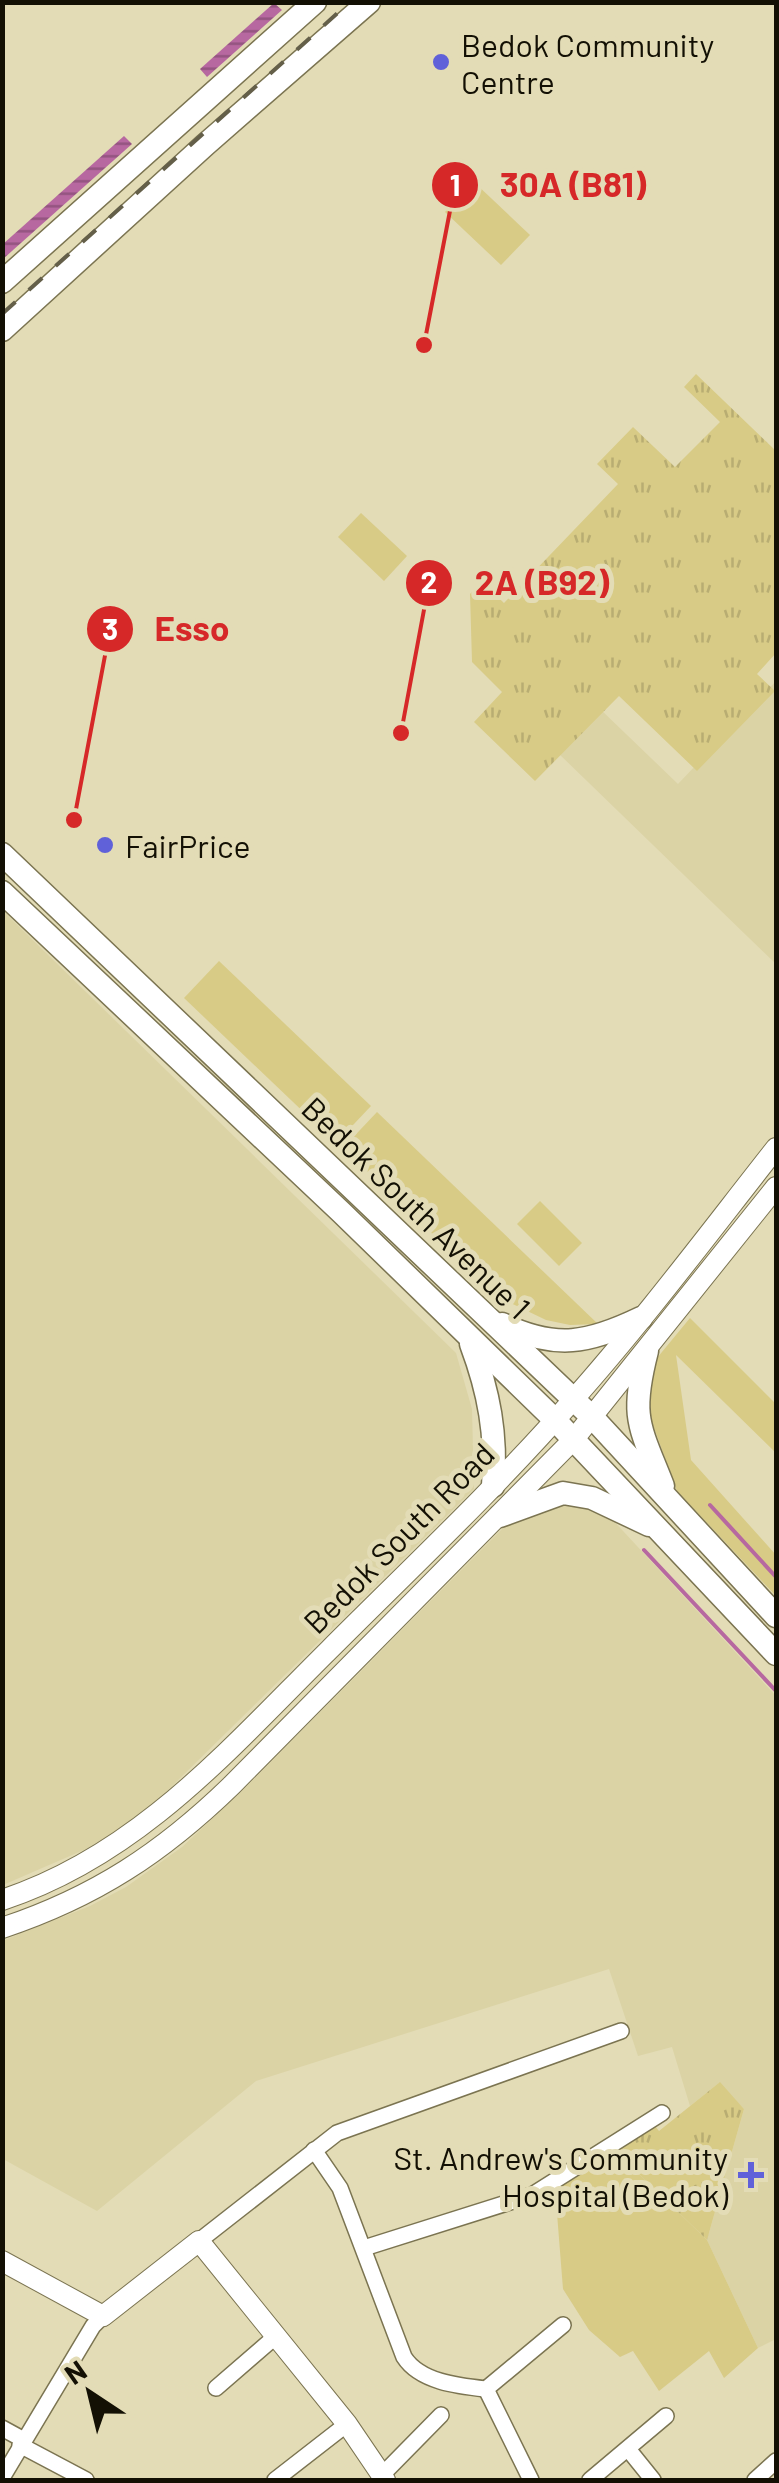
<svg xmlns="http://www.w3.org/2000/svg" width="779" height="2483" font-family="Barlow,sans-serif">
	<defs>
		<pattern id="park-tufts" width="24" height="20" patternUnits="userSpaceOnUse" patternTransform="scale(2.5)"><rect width="24" height="20" fill="#d8cb86"/><path d="M3 7l-1-3M5 7V3M7 7l1-3M15 17l-1-3M17 17v-4M19 17l1-3" fill="none" stroke="#b8ad72"/></pattern>
		<pattern id="water-rules" width="6" height="5" patternUnits="userSpaceOnUse" patternTransform="scale(2.5)"><rect width="6" height="5" fill="#b768a0"/><path d="M0 2.5h6" fill="none" stroke="#945480"/></pattern>
	</defs>
	<rect width="100%" height="100%" fill="#e3dcb6"/>
	<g fill="#dbd3a5">
		<path d="M776,681V964L557,752L599,708L678,784Z"/>
		<path d="M2,910L456,1353L472,1409L474,1489L163,1795L125,1825L86,1849L3,1885Z"/>
		<path d="M568,1502L588,1507L611,1518L776,1696V2339L758,2348L707,2240L744,2109L719,2083L690,2106L672,2047L638,2056L609,1969L256,2081L97,2211L3,2159L2,1941L90,1906L126,1887L182,1847L240,1793L507,1524Z"/>
	</g>
	<g fill="#d8cb86">
		<path d="M474,182L530,235L501,265L445,212Z"/>
		<path d="M361,513L407,556L384,581L338,537Z"/>
		<path d="M219,961L371,1106L336,1143L184,998Z"/>
		<path d="M377,1112L598,1324L570,1325L546,1320L498,1297L343,1148Z"/>
		<path d="M540,1201L582,1243L559,1266L517,1224Z"/>
		<path d="M690,1318L776,1404V1453L676,1355L691,1460L776,1555V1596L677,1491L649,1414L648,1396L657,1358Z"/>
		<path d="M622,2146L637,2172L707,2240L758,2348L724,2378L709,2351L659,2391L633,2351L620,2357L589,2330L563,2289L555,2188Z"/>
	</g>
	<g fill="url(#park-tufts)">
		<path d="M696,374L776,451V653L757,674L775,691L697,771L619,696L535,781L474,722L502,692L472,662L470,594L481,581L504,603L618,484L597,464L633,427L675,467L720,422L684,387Z"/>
		<path d="M720,2082L744,2109L707,2240L637,2172L622,2146L655,2126L659,2131Z"/>
	</g>
	<g fill="url(#water-rules)">
		<path d="M274,3L282,10L207,77L200,69Z"/>
		<path d="M124,136L132,144L3,259V244Z"/>
	</g>
	<g fill="none" stroke-linecap="round" stroke-linejoin="round">
		<g stroke="#b768a0" stroke-width="4">
			<path d="M710,1505L776,1577"/>
			<path d="M644,1550L776,1691"/>
		</g>
		<g stroke="#7b7451" stroke-width="18">
			<g id="street">
				<path d="M314,2150L340,2188L404,2357C420,2382 458,2386 486,2389L563,2325"/>
				<path d="M199,2241L337,2133L621,2031"/>
				<path d="M364,2248L532,2195L662,2113"/>
				<path d="M216,2388L276,2336"/>
				<path d="M486,2389L531,2480"/>
				<path d="M2,2428L24,2440"/>
				<path d="M20,2445L86,2480"/>
				<path d="M628,2449L653,2480"/>
				<path d="M381,2476L441,2415"/>
				<path d="M2,2478L93,2326L103,2316"/>
				<path d="M275,2480L347,2424"/>
				<path d="M590,2480L666,2416"/>
				<path d="M755,2480L776,2461"/>
			</g>
		</g>
		<g stroke="#7b7451" stroke-width="22">
			<g id="secondary">
				<path d="M2,1900C139,1855 230,1748 329,1650C411,1568 496,1488 572,1401C644,1320 709,1233 776,1148"/>
				<path d="M2,1928C95,1897 162,1853 232,1785L574,1439L776,1187"/>
				<path d="M2,2261L103,2316L199,2241L347,2424L385,2480"/>
			</g>
		</g>
		<g stroke="#7b7451" stroke-width="25">
			<g id="primary">
				<path d="M2,282L315,2"/>
				<path d="M2,330L205,145L369,2"/>
				<path d="M2,854L593,1418L776,1616"/>
				<path d="M2,892L341,1212L555,1420L776,1654"/>
				<path d="M502,1324C556,1350 589,1343 641,1318"/>
				<path d="M471,1344C489,1392 497,1435 493,1486"/>
				<path d="M647,1351C630,1417 639,1425 663,1486"/>
				<path d="M500,1516L563,1493L592,1498L649,1525"/>
			</g>
		</g>
		<use href="#street" stroke="#fff" stroke-width="15"/>
		<use href="#secondary" stroke="#fff" stroke-width="20"/>
		<use href="#primary" stroke="#fff" stroke-width="22"/>
		<path stroke="#645f49" stroke-width="4" stroke-dasharray="18 18" stroke-linecap="butt" d="M2,314L350,2"/>
	</g>
	<g fill="#6061d9" stroke="#e3dcb6" stroke-width="4">
		<circle cx="441" cy="62" r="10"/>
		<circle cx="105" cy="845" r="10"/>
		<path d="M746 2160h10v10h10v10h-10v10h-10v-10h-10v-10h10z"/>
	</g>
	<g text-anchor="middle" dominant-baseline="central" stroke-width="10" stroke-linejoin="round" paint-order="stroke">
		<g font-size="32" fill="#131004" stroke="#e3dcb6" text-anchor="start">
			<text x="461" y="44">Bedok Community<tspan x="461" dy="37">Centre</tspan></text>
			<text x="125" y="845">FairPrice</text>
			<text x="728" y="2157" text-anchor="end">St. Andrew's Community<tspan x="728" dy="37">Hospital (Bedok)</tspan></text>
		</g>
		<g font-size="32" fill="#131004" stroke="#e3dcb6">
			<text transform="translate(417 1207) rotate(44)">Bedok South Avenue 1</text>
			<text transform="translate(398 1537) rotate(-45)">Bedok South Road</text>
		</g>
	</g>
	<path fill="none" stroke="#d62828" stroke-width="4" d="M424 345L455 185M401 733L429 583M74 820L110 629"/>
	<g fill="#d62828" stroke="#e3dcb6" stroke-width="4">
		<circle cx="424" cy="345" r="10"/>
		<circle cx="401" cy="733" r="10"/>
		<circle cx="74" cy="820" r="10"/>
		<circle cx="455" cy="185" r="25"/>
		<circle cx="429" cy="583" r="25"/>
		<circle cx="110" cy="629" r="25"/>
	</g>
	<g font-size="30" text-anchor="middle" font-weight="bold" fill="#fff">
		<text x="455" y="196">1</text>
		<text x="429" y="593">2</text>
		<text x="110" y="640">3</text>
	</g>
	<g font-size="35" text-anchor="middle" font-weight="bold" fill="#d62828" stroke="#e3dcb6" stroke-width="10" stroke-linejoin="round" paint-order="stroke">
		<text x="573" y="197">30A (B81)</text>
		<text x="542" y="595">2A (B92)</text>
		<text x="192" y="641">Esso</text>
	</g>
	<rect width="779" height="2483" fill="none" stroke="#131004" stroke-width="10"/>
	<g transform="translate(90 2393) rotate(325)" stroke="#e3dcb6" stroke-width="8" paint-order="stroke">
	<path d="M0-8L18 38L0 25L-18 38Z" fill="#131004"/>
	<text y="-15" font-size="28" font-weight="bold" text-anchor="middle" fill="#131004">N</text>
	</g>
</svg>
